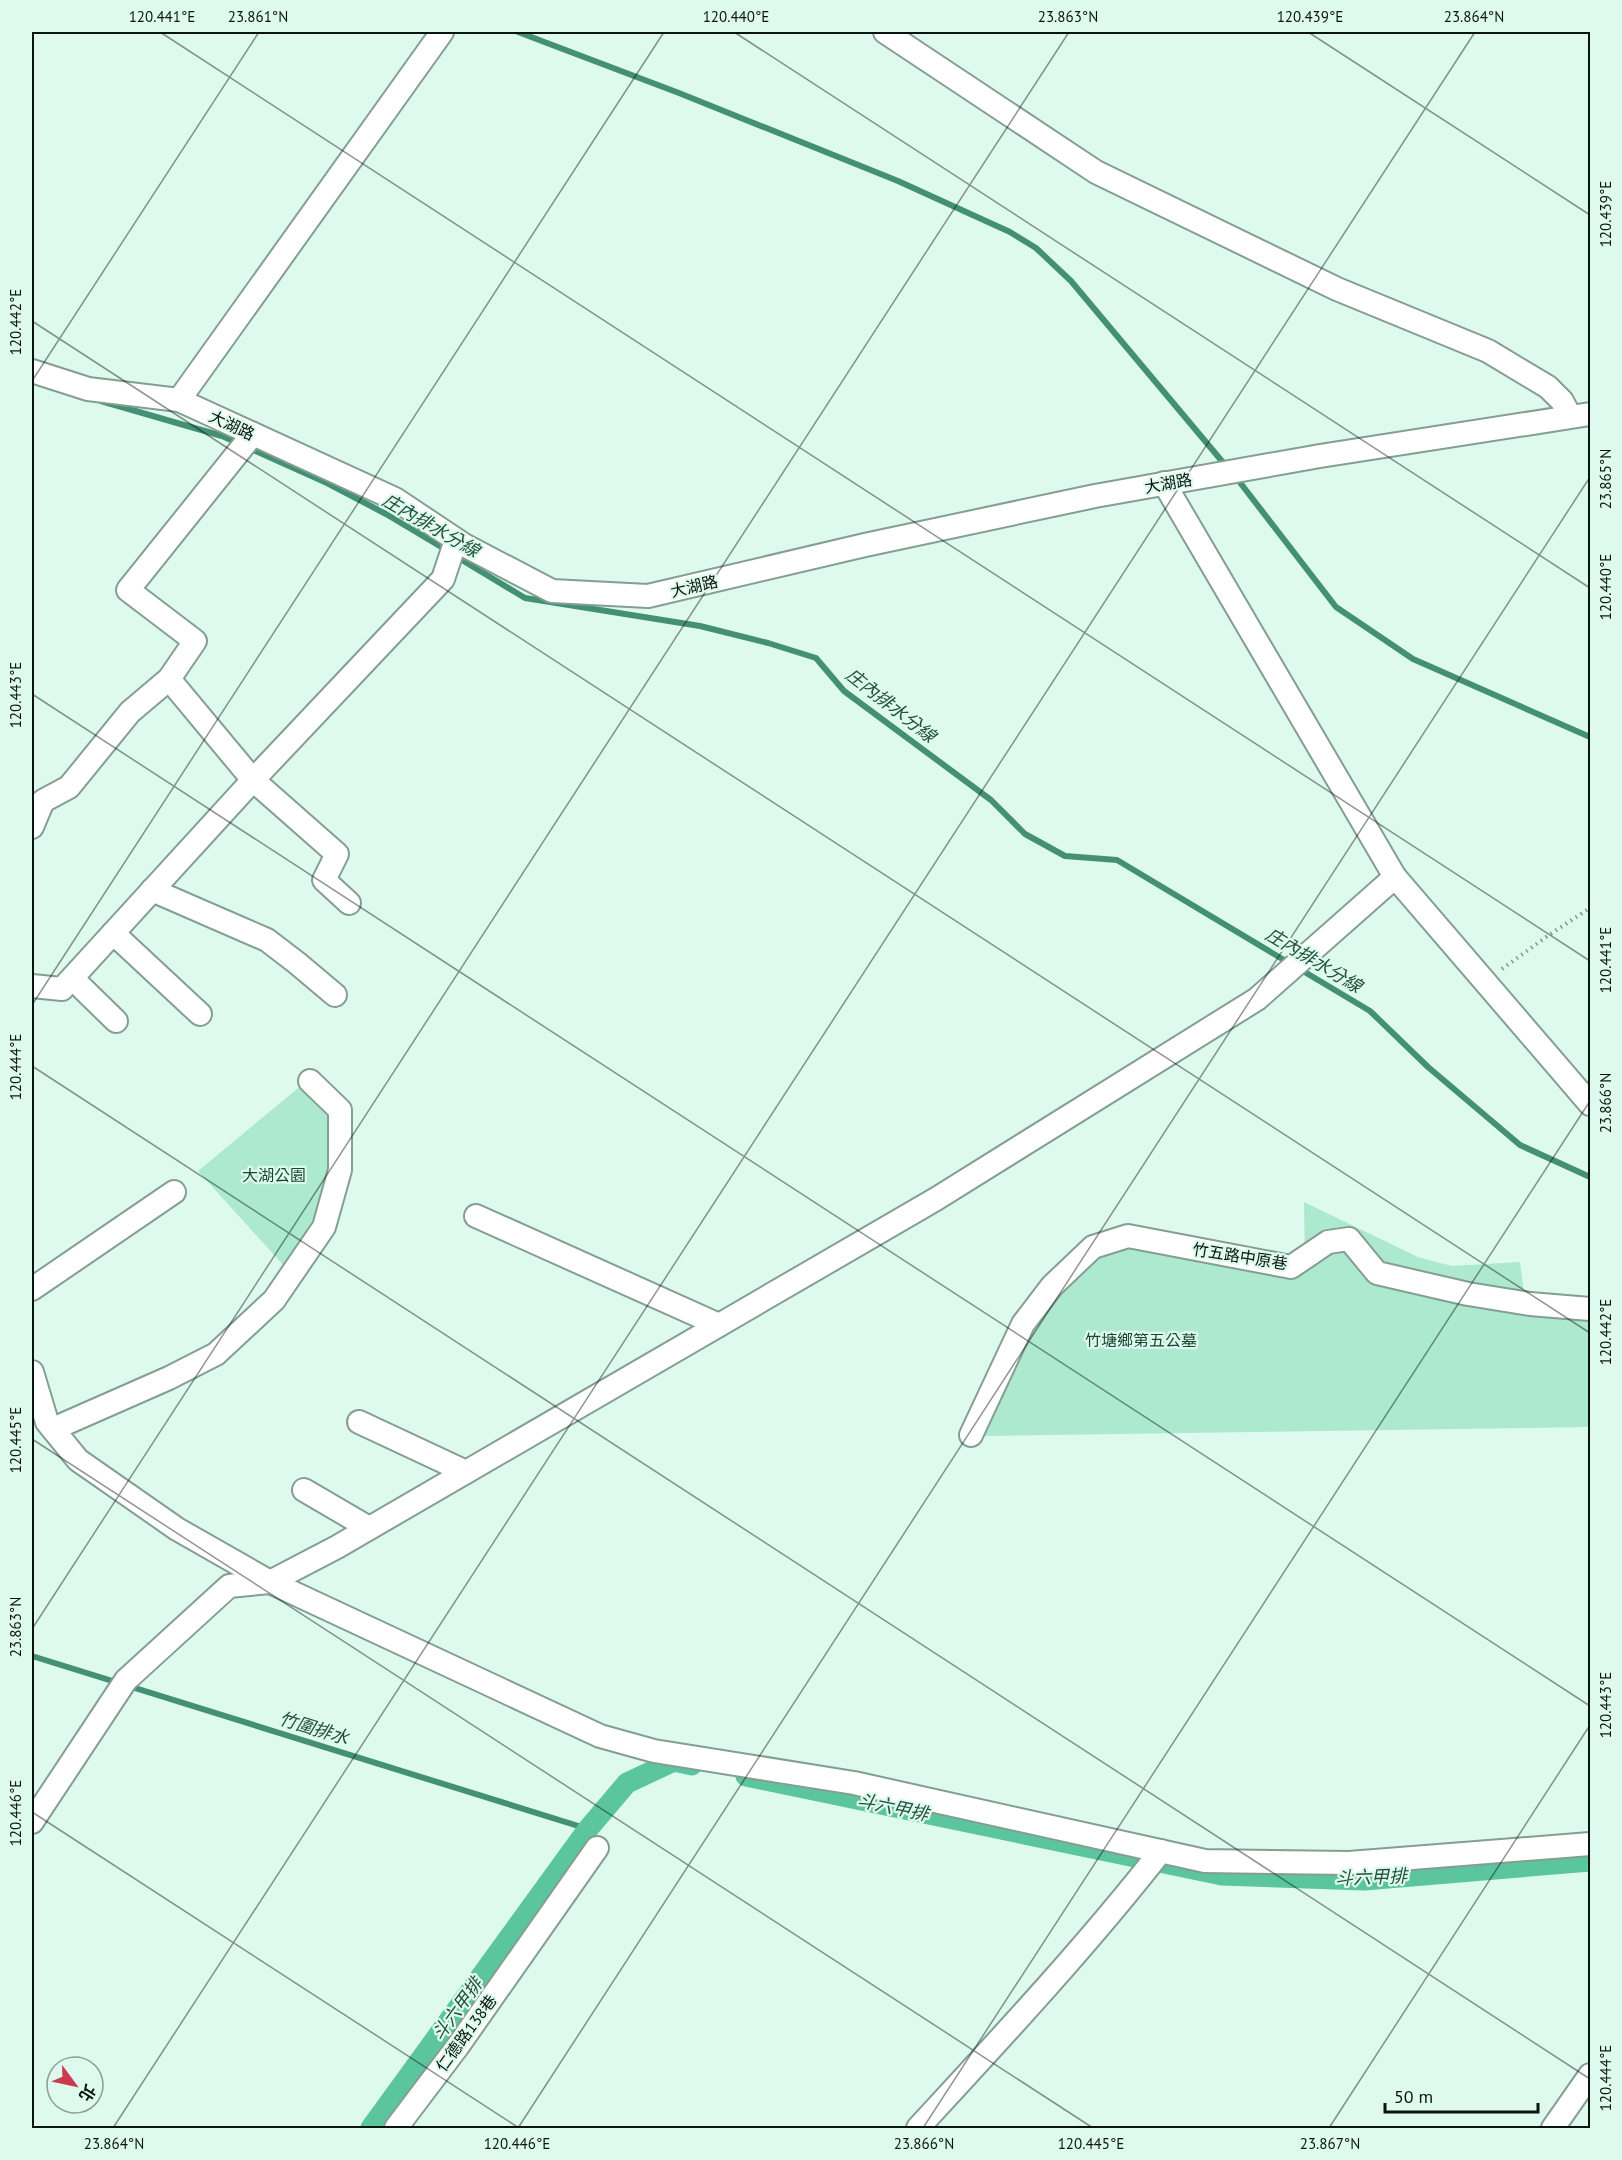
<svg xmlns="http://www.w3.org/2000/svg" width="1622" height="2160" font-family="'PT Sans','Noto Sans TC',sans-serif">
	<rect width="100%" height="100%" fill="#defaee"/>
	<g fill="#ace9cf">
		<path d="M303,1084L332,1114L330,1175L312,1228L285,1267L198,1171Z"/>
		<path d="M1304,1202L1418,1257L1452,1266L1520,1262L1526,1309L1590,1315V1427L980,1436L1021,1341L1081,1262L1131,1243L1305,1268Z"/>
	</g>
	<g fill="none" stroke-linecap="round" stroke-linejoin="round">
		<g stroke="#439073" stroke-width="6">
			<path d="M518,32L679,93L898,181L1010,232L1036,248L1071,281L1226,466"/>
			<path d="M101,401L222,436L327,483L386,514L448,551"/>
			<path d="M1235,476L1336,607L1413,659L1590,737"/>
			<path d="M457,557L525,598L700,626L768,643L816,658L844,691L991,800L1025,834L1065,856L1117,860L1289,963"/>
			<path d="M1298,968L1370,1011L1428,1067L1520,1145L1590,1177"/>
			<path d="M32,1656L588,1829"/>
		</g>
		<g stroke="#5bc59e" stroke-width="21">
			<path d="M746,1776L1222,1875L1364,1880L1590,1861"/>
			<path d="M371,2128L588,1829L627,1783L674,1761L692,1765"/>
		</g>
		<g stroke="#849e93" stroke-width="26">
			<g id="minor">
				<path d="M885,32L1096,172L1337,289L1488,351L1548,387L1562,401L1570,416"/>
				<path d="M32,371L88,389L179,400L395,499L464,545L552,591L648,596L865,545L1095,496L1320,456L1590,414"/>
				<path d="M179,400L442,32"/>
				<path d="M1164,483L1395,877L1590,1104"/>
				<path d="M169,679L253,780L337,854L324,880L349,903"/>
				<path d="M32,827L43,801L69,787L130,712L169,679L195,641L128,590L253,434"/>
				<path d="M152,890L267,940L297,963L335,995"/>
				<path d="M113,933L200,1014"/>
				<path d="M73,979L116,1021"/>
				<path d="M32,986L62,989L253,780L443,579L456,540"/>
				<path d="M476,1216L719,1325"/>
				<path d="M32,1289L174,1192"/>
				<path d="M32,1372L47,1422L78,1460L177,1529L270,1582L600,1736L654,1751L854,1783L1205,1861L1349,1863L1590,1844"/>
				<path d="M359,1422L466,1472"/>
				<path d="M53,1429L169,1378L216,1354L274,1300L324,1227L340,1170V1110L310,1081"/>
				<path d="M971,1435L1023,1324L1052,1286L1093,1247L1128,1236L1291,1267L1328,1242L1349,1239L1377,1273L1468,1294L1530,1304L1590,1309"/>
				<path d="M304,1490L369,1528"/>
				<path d="M32,1822L126,1680L229,1586L270,1582L337,1547L936,1199L1257,999L1395,877"/>
				<path d="M396,2128L458,2046L597,1848"/>
				<path d="M918,2128C1001,2038 1085,1948 1161,1851"/>
				<path d="M1553,2128L1590,2075"/>
			</g>
		</g>
		<path stroke="#80948c" stroke-width="4" stroke-dasharray="1.5 4.5" stroke-linecap="butt" d="M1502,969L1549,935L1590,908"/>
		<use href="#minor" stroke="#fff" stroke-width="22"/>
	</g>
	<path fill="none" stroke="#0a1410" stroke-width="1.5" stroke-opacity="0.45" d="M160,32L1590,961M734,32L1590,588M1308,32L1590,215M32,321L1590,1333M32,381L259,32M32,694L1590,1706M32,1005L664,32M32,1066L1590,2079M32,1439L1093,2128M32,1629L1069,32M32,1812L519,2128M113,2128L1475,32M518,2128L1590,477M923,2128L1590,1101M1329,2128L1590,1725"/>
	<g text-anchor="middle" dominant-baseline="central" stroke-width="4.5" stroke-linejoin="round" paint-order="stroke">
		<g font-size="16" fill="#0a1410" stroke="#defaee">
			<text transform="translate(232 425) rotate(25)">大湖路</text>
			<text transform="translate(1168 483) rotate(-10)">大湖路</text>
			<text transform="translate(694 586) rotate(-13)">大湖路</text>
			<text transform="translate(1240 1256) rotate(9)">竹五路中原巷</text>
			<text transform="translate(466 2033) rotate(-54)">仁德路138巷</text>
		</g>
		<g font-size="16" fill="#184636" stroke="#defaee">
			<text x="274" y="1175">大湖公園</text>
			<text x="1141" y="1340">竹塘鄉第五公墓</text>
		</g>
		<g font-size="18" font-style="italic" fill="#245040" stroke="#defaee">
			<text transform="translate(431 525) rotate(30)">庄內排水分線</text>
			<text transform="translate(891 705) rotate(38)">庄內排水分線</text>
			<text transform="translate(1314 960) rotate(31)">庄內排水分線</text>
			<text transform="translate(314 1728) rotate(17)">竹圍排水</text>
			<text transform="translate(893 1807) rotate(12)">斗六甲排</text>
			<text transform="translate(1371 1877) rotate(-2)">斗六甲排</text>
			<text transform="translate(457 2009) rotate(-54)">斗六甲排</text>
		</g>
	</g>
	<rect width="1622" height="2160" fill="none" stroke="#defaee" stroke-width="66"/>
	<g transform="translate(75 2085) rotate(123)"><circle r="28" fill="#defaee" stroke="#899e95" stroke-width="1.5"/>
	<path d="M0-4.5L10 22L0 15L-10 22Z" fill="#cb3b50"/>
	<text y="-9" font-size="16" font-weight="bold" text-anchor="middle" fill="#0a1410">北</text>
	</g>
	<path d="M1385 2103v9h153v-9" fill="none" stroke="#0a1410" stroke-width="3"/>
	<text x="1394" y="2103" font-size="18" fill="#0a1410" stroke="#defaee" stroke-width="4.5" paint-order="stroke">50 m</text>
	<rect x="33" y="33" width="1556" height="2094" fill="none" stroke="#0a1410" stroke-width="2"/>
	<g font-size="15" text-anchor="middle" fill="#0a1410">
		<text x="162" y="22">120.441°E</text>
		<text x="258" y="22">23.861°N</text>
		<text x="736" y="22">120.440°E</text>
		<text x="1068" y="22">23.863°N</text>
		<text x="1310" y="22">120.439°E</text>
		<text x="1474" y="22">23.864°N</text>
		<text transform="translate(1606 214) rotate(-90)" y="5">120.439°E</text>
		<text transform="translate(16 322) rotate(-90)" y="5">120.442°E</text>
		<text transform="translate(1606 479) rotate(-90)" y="5">23.865°N</text>
		<text transform="translate(1606 587) rotate(-90)" y="5">120.440°E</text>
		<text transform="translate(16 695) rotate(-90)" y="5">120.443°E</text>
		<text transform="translate(1606 960) rotate(-90)" y="5">120.441°E</text>
		<text transform="translate(16 1067) rotate(-90)" y="5">120.444°E</text>
		<text transform="translate(1606 1103) rotate(-90)" y="5">23.866°N</text>
		<text transform="translate(1606 1332) rotate(-90)" y="5">120.442°E</text>
		<text transform="translate(16 1440) rotate(-90)" y="5">120.445°E</text>
		<text transform="translate(16 1627) rotate(-90)" y="5">23.863°N</text>
		<text transform="translate(1606 1705) rotate(-90)" y="5">120.443°E</text>
		<text transform="translate(16 1813) rotate(-90)" y="5">120.446°E</text>
		<text transform="translate(1606 2078) rotate(-90)" y="5">120.444°E</text>
		<text x="114" y="2149">23.864°N</text>
		<text x="517" y="2149">120.446°E</text>
		<text x="924" y="2149">23.866°N</text>
		<text x="1091" y="2149">120.445°E</text>
		<text x="1330" y="2149">23.867°N</text>
	</g>
</svg>
